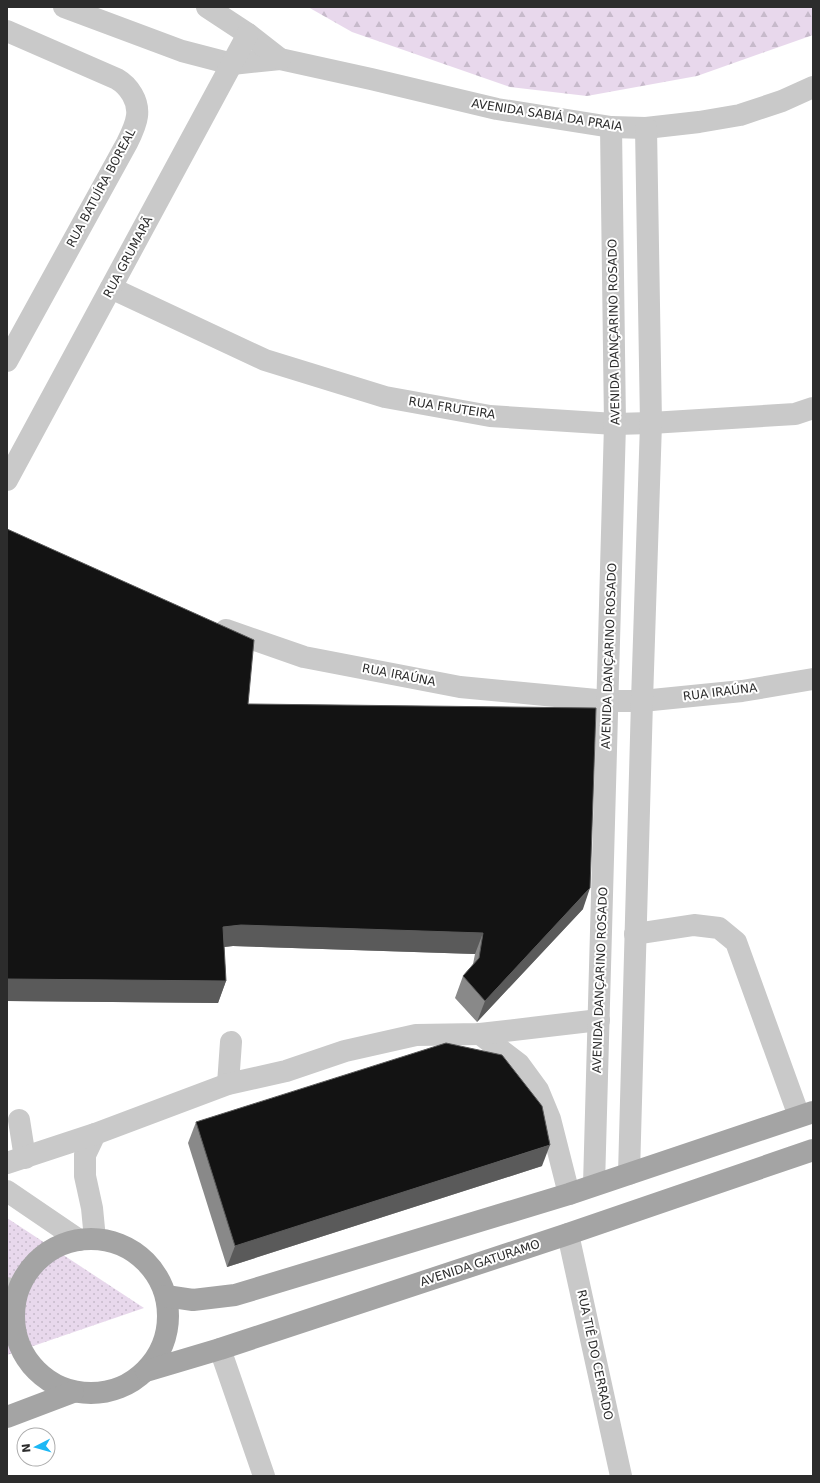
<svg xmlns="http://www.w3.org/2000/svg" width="820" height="1483" font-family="'DejaVu Sans',sans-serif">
	<defs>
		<pattern id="grass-dots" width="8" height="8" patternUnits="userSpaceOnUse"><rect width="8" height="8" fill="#e8d8ec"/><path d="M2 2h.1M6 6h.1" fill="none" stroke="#c7bacb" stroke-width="1.8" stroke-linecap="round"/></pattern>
		<pattern id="forest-firs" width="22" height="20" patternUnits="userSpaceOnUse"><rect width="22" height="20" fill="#e8d8ec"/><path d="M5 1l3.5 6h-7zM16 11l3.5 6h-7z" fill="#c7bacb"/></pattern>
	</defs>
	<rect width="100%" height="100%" fill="#fff"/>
	<path fill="url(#grass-dots)" d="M7,1218L144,1308L7,1355Z"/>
	<path fill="url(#forest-firs)" d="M308,7H813V35L697,76L587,96L510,87L352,32Z"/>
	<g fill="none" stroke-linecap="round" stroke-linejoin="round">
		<g stroke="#c9c9c9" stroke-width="22">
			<path d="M64,7L182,51L232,64L280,59L371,79L497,109L611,127L646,128L699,122L740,115L782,101L813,87"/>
			<path d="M207,7L248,34L280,59"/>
			<path d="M7,31L117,79C129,86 139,101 137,116C136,125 131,135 127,143L7,361"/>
			<path d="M111,288L265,360L385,397L490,416L615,424L651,423L795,414L813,408"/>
			<path d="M7,480L248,34"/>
			<path d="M226,630L304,657L460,687L607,701H642L742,691L813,679"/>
			<path d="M635,934L694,925L719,928L736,942L799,1116"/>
			<path d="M480,1034L519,1064L538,1090L550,1119L569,1194"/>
			<path d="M228,1084L231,1042"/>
			<path d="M19,1120L25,1158"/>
			<path d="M95,1134L85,1155V1176L92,1208L95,1239"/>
			<path d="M7,1163L95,1134L228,1084L286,1071L345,1051L416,1035L480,1034L599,1020"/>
			<path d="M629,1174L642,701L651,423L646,128"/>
			<path d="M594,1185L615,424L611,127"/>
			<path d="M7,1191L79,1240"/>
			<path d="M568,1234L621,1476"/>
			<path d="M7,1288L15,1304"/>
			<path d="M220,1349L264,1476"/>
		</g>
		<g stroke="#a4a4a4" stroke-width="22">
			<circle cx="91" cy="1316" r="77"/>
			<path d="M166,1296L193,1300L235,1295L569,1194L813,1112"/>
			<path d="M146,1371L220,1349L568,1234L813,1150"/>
			<path d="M7,1417L73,1392"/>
		</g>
	</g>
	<g fill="#898989">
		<path d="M7,529L248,704L583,909L477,1022L455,998L463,976L473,964L475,954L233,946L224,947L226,981L218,1003L7,1001Z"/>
		<path d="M196,1122L542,1166L227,1267L188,1143Z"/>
	</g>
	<g fill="#5a5a5a">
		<path d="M590,888L583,909L477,1022L485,1001Z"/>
		<path d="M241,925L483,933L475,954L233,946L215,948L223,927Z"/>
		<path d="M7,979L226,981L218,1003L7,1001Z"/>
		<path d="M550,1145L542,1166L227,1267L235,1246Z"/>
	</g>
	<g fill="#131313" stroke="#5a5a5a">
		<path d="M7,529L254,640L248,704L596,708L590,888L485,1001L463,976L479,958L483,933L241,925L223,927L226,981L7,979Z"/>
		<path d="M446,1043L502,1055L542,1106L550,1145L235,1246L196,1122Z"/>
	</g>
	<g text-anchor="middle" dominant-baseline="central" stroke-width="4" stroke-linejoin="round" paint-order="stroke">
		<g font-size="12" fill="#2c2c2c" stroke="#fff">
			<text transform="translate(547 115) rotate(9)">AVENIDA SABIÁ DA PRAIA</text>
			<text transform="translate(101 188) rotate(-62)">RUA BATUÍRA BOREAL</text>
			<text transform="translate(128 257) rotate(-62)">RUA GRUMARÃ</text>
			<text transform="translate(614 332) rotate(-91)">AVENIDA DANÇARINO ROSADO</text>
			<text transform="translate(452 408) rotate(9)">RUA FRUTEIRA</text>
			<text transform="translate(609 656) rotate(-88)">AVENIDA DANÇARINO ROSADO</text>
			<text transform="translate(399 675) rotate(11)">RUA IRAÚNA</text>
			<text transform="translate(720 692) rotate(-7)">RUA IRAÚNA</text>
			<text transform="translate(600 980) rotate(-88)">AVENIDA DANÇARINO ROSADO</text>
			<text transform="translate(480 1263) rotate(-18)">AVENIDA GATURAMO</text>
			<text transform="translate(595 1355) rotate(78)">RUA TIÊ DO CERRADO</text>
		</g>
	</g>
	<rect width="820" height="1483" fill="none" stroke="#2c2c2c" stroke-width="16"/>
	<g transform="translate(36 1447) rotate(264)"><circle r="19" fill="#ffffff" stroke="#ababab"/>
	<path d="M0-3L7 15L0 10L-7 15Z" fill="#1cb8f5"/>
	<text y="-6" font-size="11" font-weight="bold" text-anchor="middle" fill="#2c2c2c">N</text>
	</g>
</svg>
